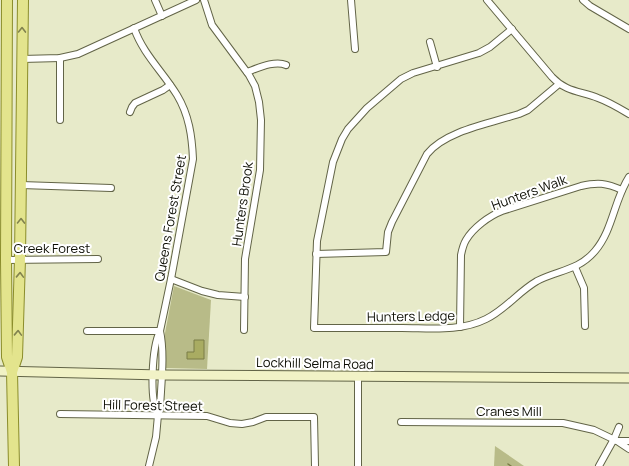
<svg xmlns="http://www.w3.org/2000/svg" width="629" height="466" font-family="Manrope,sans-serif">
	<rect width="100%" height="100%" fill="#e7eac9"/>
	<g fill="#b8bb88">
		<path d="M174,286L211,300L207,369L165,368V333Z"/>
		<path d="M495,446L524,466H494Z"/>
	</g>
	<path fill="#a9ac62" stroke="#7a7c46" d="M194,340H204V359H187V352H194Z"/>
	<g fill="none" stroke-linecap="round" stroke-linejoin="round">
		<path stroke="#7a7c46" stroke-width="1.5" d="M508,464L511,466"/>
		<g stroke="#626447" stroke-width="8">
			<g id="street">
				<path d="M155,0L162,16"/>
				<path d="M204,0L212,25L249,75L255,86L259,102L261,120L260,170L245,259L244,330"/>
				<path d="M351,0L355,49"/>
				<path d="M487,0L552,77C566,92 580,91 598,98C609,102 619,108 629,114"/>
				<path d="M583,0L590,6L629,29"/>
				<path d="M134,28C143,54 163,72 177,95C189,115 192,136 193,159L171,279L160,331C152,347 149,399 158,415"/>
				<path d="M512,29L490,47L479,53L413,73L401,79L367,108L348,129L342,139L333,162L317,241L314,328C343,328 373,328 402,328C430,328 460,332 486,319C505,310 518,292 537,281C558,270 578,271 595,251C613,230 614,200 629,177"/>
				<path d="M430,42L437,67"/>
				<path d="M60,58V120"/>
				<path d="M22,59L60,58L78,54L196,0"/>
				<path d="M247,72C258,68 275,60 286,65"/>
				<path d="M130,112L132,107L135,103L163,90L170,85"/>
				<path d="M21,185L111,188"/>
				<path d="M316,254L386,252L388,232L392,222L427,154C445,131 491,123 519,114L528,110L559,84"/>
				<path d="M6,260L98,259"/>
				<path d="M575,267L584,288L585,326"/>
				<path d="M171,279L202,291L218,295L245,297"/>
				<path d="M460,327L461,255C462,250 463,245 466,240C473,228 489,216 502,211L581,186C598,182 606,183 622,190"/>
				<path d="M87,331H160"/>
				<path d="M60,414L207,416L230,423L242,424L253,422L266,417H314L315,466"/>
				<path d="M401,422L563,423L594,430L617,441L629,449"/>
				<path d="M617,441H629"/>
				<path d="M149,466L156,437L158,415L160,409C161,385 165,354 160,331"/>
				<path d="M358,466V377"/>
				<path d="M599,466L614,439L619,427"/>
			</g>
		</g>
		<g stroke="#626447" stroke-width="11">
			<path id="secondary" d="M0,371L161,375L629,378"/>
		</g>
		<g stroke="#8b8d2b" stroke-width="12">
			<g id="primary">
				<path d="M7,0L6,260L7,357L12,372L14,466"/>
				<path d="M12,372L17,357L20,259L23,0"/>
			</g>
		</g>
		<use href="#street" stroke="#fff" stroke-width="6"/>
		<use href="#secondary" stroke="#f1f2c6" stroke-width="9"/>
		<use href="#primary" stroke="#e3e48d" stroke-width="10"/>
	</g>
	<defs><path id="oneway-chevron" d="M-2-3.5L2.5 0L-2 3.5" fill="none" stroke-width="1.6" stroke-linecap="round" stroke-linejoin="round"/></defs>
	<g stroke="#82834f">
		<use href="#oneway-chevron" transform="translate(22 30) rotate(-89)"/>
		<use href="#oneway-chevron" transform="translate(21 221) rotate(-89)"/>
		<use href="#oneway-chevron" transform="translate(20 275) rotate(-88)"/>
		<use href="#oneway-chevron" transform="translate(18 333) rotate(-88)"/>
	</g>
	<g text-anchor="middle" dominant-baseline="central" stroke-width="4" stroke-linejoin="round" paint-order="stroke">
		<g font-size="13" fill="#0c0d03" stroke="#fff">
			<text transform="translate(529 192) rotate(-20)">Hunters Walk</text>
			<text transform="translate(242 204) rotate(-82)">Hunters Brook</text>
			<text transform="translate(170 218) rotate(-80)">Queens Forest Street</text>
			<text x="52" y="248">Creek Forest</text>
			<text transform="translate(411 316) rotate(-1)">Hunters Ledge</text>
			<text transform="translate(315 363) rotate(1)">Lockhill Selma Road</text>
			<text transform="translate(153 405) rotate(1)">Hill Forest Street</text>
			<text x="509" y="411">Cranes Mill</text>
		</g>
	</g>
</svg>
